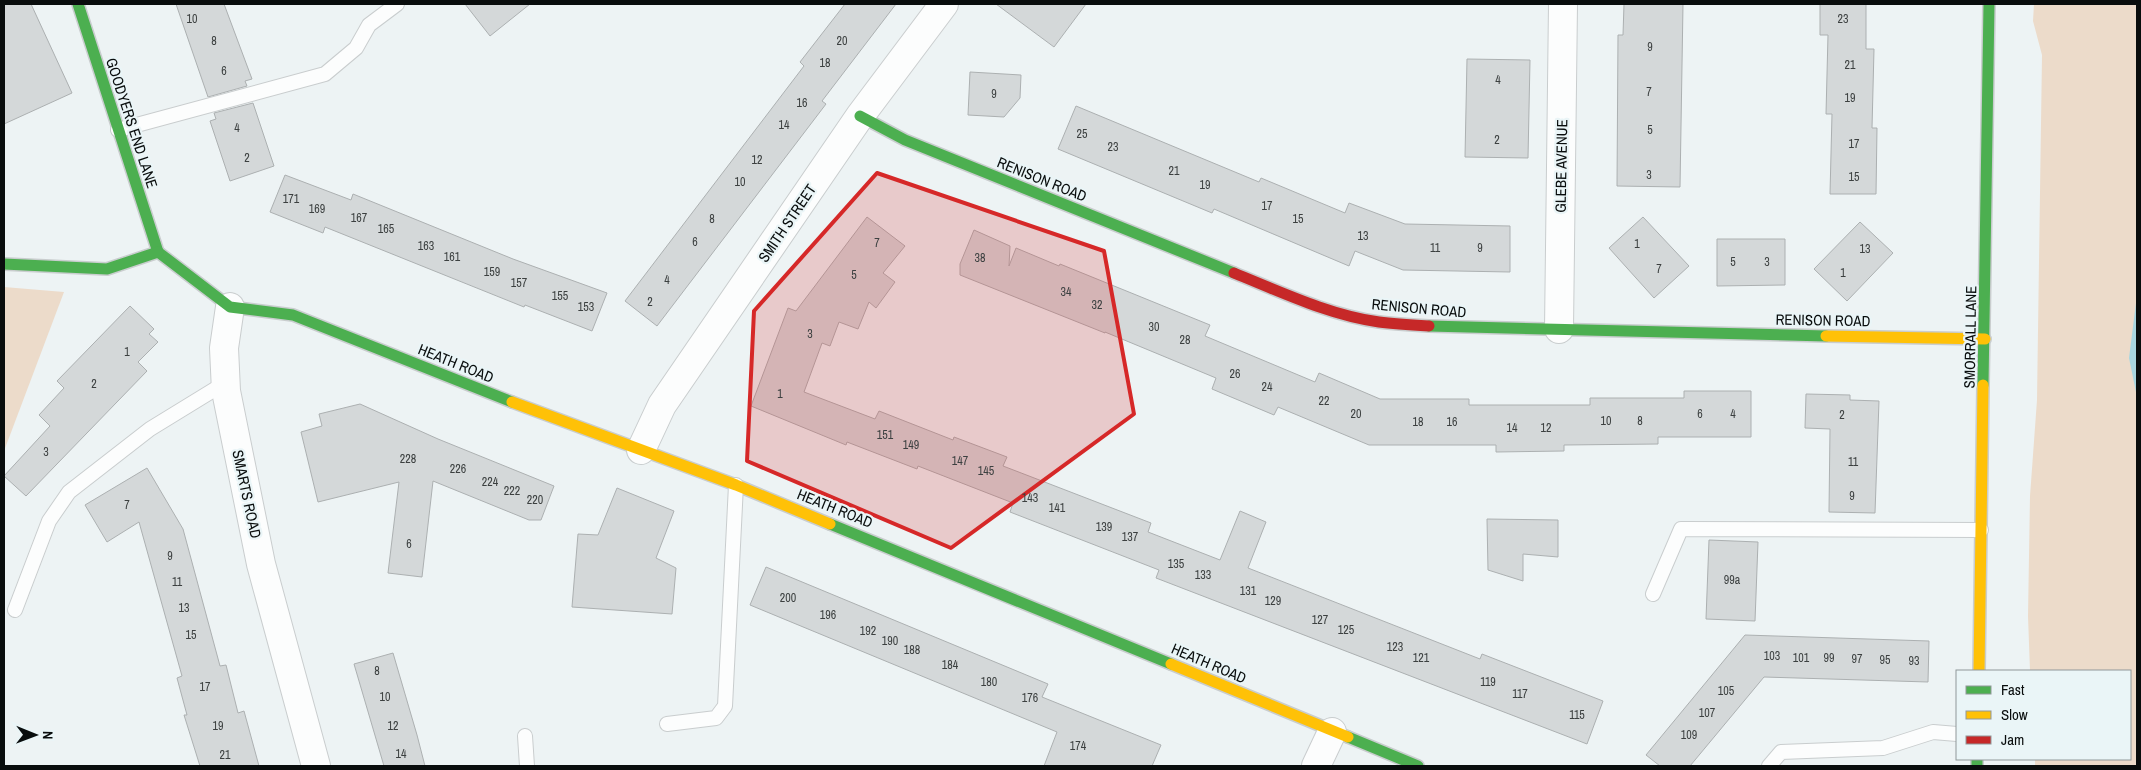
<svg xmlns="http://www.w3.org/2000/svg" width="2141" height="770" font-family="'Archivo Narrow',sans-serif">
	<rect width="100%" height="100%" fill="#edf3f4"/>
	<g fill="#ecdbca">
		<path d="M2034,4H2137V766H2035V759H2130V671H2030L2028,616L2030,496L2037,400L2042,55L2033,21Z"/>
		<path d="M4,287L64,292L4,451Z"/>
	</g>
	<path fill="#a8d6e0" d="M2137,295V397L2129,358Z"/>
	<g fill="#d4d8d9" stroke="#acb0b1">
		<path d="M4,4H31L72,93L4,124Z"/>
		<path d="M176,4H224L252,79L245,81L247,86L208,97Z"/>
		<path d="M465,4H530L490,36Z"/>
		<path d="M845,4H896L822,101L826,104L657,326L625,301L804,66L800,62Z"/>
		<path d="M996,4H1086L1054,47Z"/>
		<path d="M1624,4H1683L1680,187L1617,186L1618,35H1623Z"/>
		<path d="M1820,4H1866V49H1874L1872,128H1877L1876,194H1830L1832,114H1826L1828,35H1820Z"/>
		<path d="M1467,59L1530,60L1528,158L1465,157Z"/>
		<path d="M970,72L1021,75L1020,98L1004,117L968,115Z"/>
		<path d="M253,103L274,166L230,181L210,121L216,119L214,113Z"/>
		<path d="M1076,106L1259,182L1261,178L1345,213L1349,203L1405,224L1510,226V272L1403,270L1355,251L1349,266L1214,209L1212,213L1058,149Z"/>
		<path d="M285,175L351,200L353,194L513,259L607,293L592,331L525,305L524,307L325,227L323,233L270,212Z"/>
		<path d="M867,217L905,246L883,273L895,282L876,308L869,302L858,329L839,322L830,346L822,343L804,392L875,419L879,411L953,440L954,437L1007,457L1003,466L1151,523L1148,532L1220,560L1240,511L1266,522L1248,568L1480,659L1482,654L1603,701L1587,744L1156,578L1159,570L1010,512L1013,503L918,466L917,469L847,442L846,445L751,406L788,308L796,311Z"/>
		<path d="M1643,217L1689,266L1654,298L1609,248Z"/>
		<path d="M1860,222L1893,253L1847,301L1814,269Z"/>
		<path d="M974,230L1010,246L1009,266L1016,248L1059,266L1060,264L1210,325L1205,336L1315,382L1319,373L1380,399H1469V405H1590V398H1684V391H1751V437H1658V444L1564,445V451L1496,452V445H1369L1278,407L1274,415L1212,389L1216,378L1105,332V333L960,275V264Z"/>
		<path d="M1717,239H1785V285L1717,286Z"/>
		<path d="M130,306L154,329L149,334L158,342L138,362L147,371L26,496L4,476L50,426L39,415L64,388L57,381Z"/>
		<path d="M1806,394L1850,395V400L1879,401L1875,513L1829,512L1830,429L1805,428Z"/>
		<path d="M360,404L438,439L554,486L541,520H529L433,481L422,577L388,573L399,482L318,502L301,432L322,426L319,414Z"/>
		<path d="M147,468L183,529L220,666L226,665L238,713L244,711L259,766H200L184,715H187L177,678L182,676L139,522L107,542L85,505Z"/>
		<path d="M617,488L674,511L656,558L676,568L672,614L572,607L578,534L598,535Z"/>
		<path d="M1487,519L1558,520V557L1523,554V581L1488,570Z"/>
		<path d="M1709,540L1758,542L1755,621L1706,619Z"/>
		<path d="M766,567L1048,684L1042,697L1161,745L1152,766H1044L1057,732L750,605Z"/>
		<path d="M1745,635L1929,641L1928,682L1764,677L1690,766H1660L1646,755Z"/>
		<path d="M393,653L417,735L425,766H384L354,664Z"/>
	</g>
	<g fill="none" stroke-linecap="round" stroke-linejoin="round">
		<g stroke="#c9cdce" stroke-width="16">
			<g id="lane">
				<path d="M118,130L325,74L356,48L369,25L397,4"/>
				<path d="M1653,594L1681,529L1981,530"/>
				<path d="M15,610L49,521L69,492L150,429L225,383"/>
				<path d="M667,724L716,718L725,706L736,485"/>
				<path d="M525,736L527,766"/>
				<path d="M1769,766L1781,752L1883,748L1933,732L1957,734"/>
			</g>
		</g>
		<g stroke="#c9cdce" stroke-width="30">
			<g id="street">
				<path d="M230,307L224,348L226,391L261,564L316,766"/>
				<path d="M1559,329L1563,4"/>
				<path d="M641,450L662,405L860,116L944,4"/>
				<path d="M1316,766L1332,732"/>
			</g>
		</g>
		<g stroke="#c9cdce" stroke-width="14">
			<g id="fast">
				<path d="M78,4L158,252"/>
				<path d="M860,116L905,140L1234,273"/>
				<path d="M158,252L230,307L293,315L512,402"/>
				<path d="M4,264L107,269L158,252"/>
				<path d="M1429,326L1826,336"/>
				<path d="M1983,385L1989,4"/>
				<path d="M830,524L1171,664"/>
				<path d="M1348,737L1418,766"/>
				<path d="M1977,759V766"/>
			</g>
		</g>
		<g stroke="#c9cdce" stroke-width="14">
			<g id="slow">
				<path d="M1826,336L1985,339"/>
				<path d="M512,402L736,485L830,524"/>
				<path d="M1171,664L1348,737"/>
				<path d="M1979,671L1983,385"/>
			</g>
		</g>
		<g stroke="#c9cdce" stroke-width="14">
			<path id="jam" d="M1234,273C1281,292 1329,315 1379,322C1395,324 1412,325 1429,326"/>
		</g>
		<use href="#lane" stroke="#fcfdfd" stroke-width="14"/>
		<use href="#street" stroke="#fcfdfd" stroke-width="28"/>
		<use href="#fast" stroke="#4caf50" stroke-width="11"/>
		<use href="#slow" stroke="#ffc107" stroke-width="11"/>
		<use href="#jam" stroke="#c62828" stroke-width="11"/>
	</g>
	<path fill="#d62828" fill-opacity="0.2" stroke="#d62828" stroke-width="4" stroke-linejoin="round" d="M877,173L1104,251L1134,414L951,548L747,461L754,311Z"/>
	<g text-anchor="middle" dominant-baseline="central" stroke-width="4.5" stroke-linejoin="round" paint-order="stroke">
		<g font-size="12" fill="#3c4040">
			<text x="192" y="19">10</text>
			<text x="1843" y="19">23</text>
			<text x="214" y="41">8</text>
			<text x="842" y="41">20</text>
			<text x="1650" y="47">9</text>
			<text x="825" y="63">18</text>
			<text x="1850" y="65">21</text>
			<text x="224" y="71">6</text>
			<text x="1498" y="80">4</text>
			<text x="1649" y="92">7</text>
			<text x="994" y="94">9</text>
			<text x="1850" y="98">19</text>
			<text x="802" y="103">16</text>
			<text x="784" y="125">14</text>
			<text x="237" y="128">4</text>
			<text x="1650" y="130">5</text>
			<text x="1082" y="134">25</text>
			<text x="1497" y="140">2</text>
			<text x="1854" y="144">17</text>
			<text x="1113" y="147">23</text>
			<text x="247" y="158">2</text>
			<text x="757" y="160">12</text>
			<text x="1174" y="171">21</text>
			<text x="1649" y="175">3</text>
			<text x="1854" y="177">15</text>
			<text x="740" y="182">10</text>
			<text x="1205" y="185">19</text>
			<text x="291" y="199">171</text>
			<text x="1267" y="206">17</text>
			<text x="317" y="209">169</text>
			<text x="359" y="218">167</text>
			<text x="712" y="219">8</text>
			<text x="1298" y="219">15</text>
			<text x="386" y="229">165</text>
			<text x="1363" y="236">13</text>
			<text x="695" y="242">6</text>
			<text x="877" y="243">7</text>
			<text x="1637" y="244">1</text>
			<text x="426" y="246">163</text>
			<text x="1435" y="248">11</text>
			<text x="1480" y="248">9</text>
			<text x="1865" y="249">13</text>
			<text x="452" y="257">161</text>
			<text x="980" y="258">38</text>
			<text x="1733" y="262">5</text>
			<text x="1767" y="262">3</text>
			<text x="1659" y="269">7</text>
			<text x="492" y="272">159</text>
			<text x="1843" y="273">1</text>
			<text x="854" y="275">5</text>
			<text x="667" y="280">4</text>
			<text x="519" y="283">157</text>
			<text x="1066" y="292">34</text>
			<text x="560" y="296">155</text>
			<text x="650" y="302">2</text>
			<text x="1097" y="305">32</text>
			<text x="586" y="307">153</text>
			<text x="1154" y="327">30</text>
			<text x="810" y="334">3</text>
			<text x="1185" y="340">28</text>
			<text x="127" y="352">1</text>
			<text x="1235" y="374">26</text>
			<text x="94" y="384">2</text>
			<text x="1267" y="387">24</text>
			<text x="780" y="394">1</text>
			<text x="1324" y="401">22</text>
			<text x="1356" y="414">20</text>
			<text x="1700" y="414">6</text>
			<text x="1733" y="414">4</text>
			<text x="1842" y="415">2</text>
			<text x="1606" y="421">10</text>
			<text x="1640" y="421">8</text>
			<text x="1418" y="422">18</text>
			<text x="1452" y="422">16</text>
			<text x="1512" y="428">14</text>
			<text x="1546" y="428">12</text>
			<text x="885" y="435">151</text>
			<text x="911" y="445">149</text>
			<text x="46" y="452">3</text>
			<text x="408" y="459">228</text>
			<text x="960" y="461">147</text>
			<text x="1853" y="462">11</text>
			<text x="458" y="469">226</text>
			<text x="986" y="471">145</text>
			<text x="490" y="482">224</text>
			<text x="512" y="491">222</text>
			<text x="1852" y="496">9</text>
			<text x="1030" y="498">143</text>
			<text x="535" y="500">220</text>
			<text x="127" y="505">7</text>
			<text x="1057" y="508">141</text>
			<text x="1104" y="527">139</text>
			<text x="1130" y="537">137</text>
			<text x="409" y="544">6</text>
			<text x="170" y="556">9</text>
			<text x="1176" y="564">135</text>
			<text x="1203" y="575">133</text>
			<text x="1732" y="580">99a</text>
			<text x="177" y="582">11</text>
			<text x="1248" y="591">131</text>
			<text x="788" y="598">200</text>
			<text x="1273" y="601">129</text>
			<text x="184" y="608">13</text>
			<text x="828" y="615">196</text>
			<text x="1320" y="620">127</text>
			<text x="1346" y="630">125</text>
			<text x="868" y="631">192</text>
			<text x="191" y="635">15</text>
			<text x="890" y="641">190</text>
			<text x="1395" y="647">123</text>
			<text x="912" y="650">188</text>
			<text x="1772" y="656">103</text>
			<text x="1421" y="658">121</text>
			<text x="1801" y="658">101</text>
			<text x="1829" y="658">99</text>
			<text x="1857" y="659">97</text>
			<text x="1885" y="660">95</text>
			<text x="1914" y="661">93</text>
			<text x="950" y="665">184</text>
			<text x="377" y="671">8</text>
			<text x="989" y="682">180</text>
			<text x="1488" y="682">119</text>
			<text x="205" y="687">17</text>
			<text x="1726" y="691">105</text>
			<text x="1520" y="694">117</text>
			<text x="385" y="697">10</text>
			<text x="1030" y="698">176</text>
			<text x="1707" y="713">107</text>
			<text x="1577" y="715">115</text>
			<text x="218" y="726">19</text>
			<text x="393" y="726">12</text>
			<text x="1689" y="735">109</text>
			<text x="1078" y="746">174</text>
			<text x="401" y="754">14</text>
			<text x="225" y="755">21</text>
		</g>
		<g font-size="15" fill="#090d0d" stroke="#eaf5f7">
			<text transform="translate(132 123) rotate(72)">GOODYERS END LANE</text>
			<text transform="translate(1561 166) rotate(-89)">GLEBE AVENUE</text>
			<text transform="translate(1042 179) rotate(22)">RENISON ROAD</text>
			<text transform="translate(787 223) rotate(-56)">SMITH STREET</text>
			<text transform="translate(1419 308) rotate(5)">RENISON ROAD</text>
			<text transform="translate(1823 320) rotate(1)">RENISON ROAD</text>
			<text transform="translate(1970 337) rotate(-89)">SMORRALL LANE</text>
			<text transform="translate(456 363) rotate(22)">HEATH ROAD</text>
			<text transform="translate(247 494) rotate(78)">SMARTS ROAD</text>
			<text transform="translate(835 508) rotate(22)">HEATH ROAD</text>
			<text transform="translate(1209 663) rotate(23)">HEATH ROAD</text>
		</g>
	</g>
	<rect width="2141" height="770" fill="none" stroke="#090d0d" stroke-width="10"/>
	<rect x="1956" y="670" width="175" height="90" fill="#eaf5f7" stroke="#909899"/>
	<rect x="1966" y="686" width="25" height="8" fill="#4caf50" stroke="#909899"/>
	<text x="2001" y="695" font-size="15" fill="#090d0d">Fast</text>
	<rect x="1966" y="711" width="25" height="8" fill="#ffc107" stroke="#909899"/>
	<text x="2001" y="720" font-size="15" fill="#090d0d">Slow</text>
	<rect x="1966" y="736" width="25" height="8" fill="#c62828" stroke="#909899"/>
	<text x="2001" y="745" font-size="15" fill="#090d0d">Jam</text>
	<g transform="translate(35 735) rotate(91)" stroke="#eaf5f7" stroke-width="4" paint-order="stroke">
	<path d="M0-4L9 19L0 12L-9 19Z" fill="#090d0d"/>
	<text y="-8" font-size="14" font-weight="bold" text-anchor="middle" fill="#090d0d">N</text>
	</g>
</svg>
